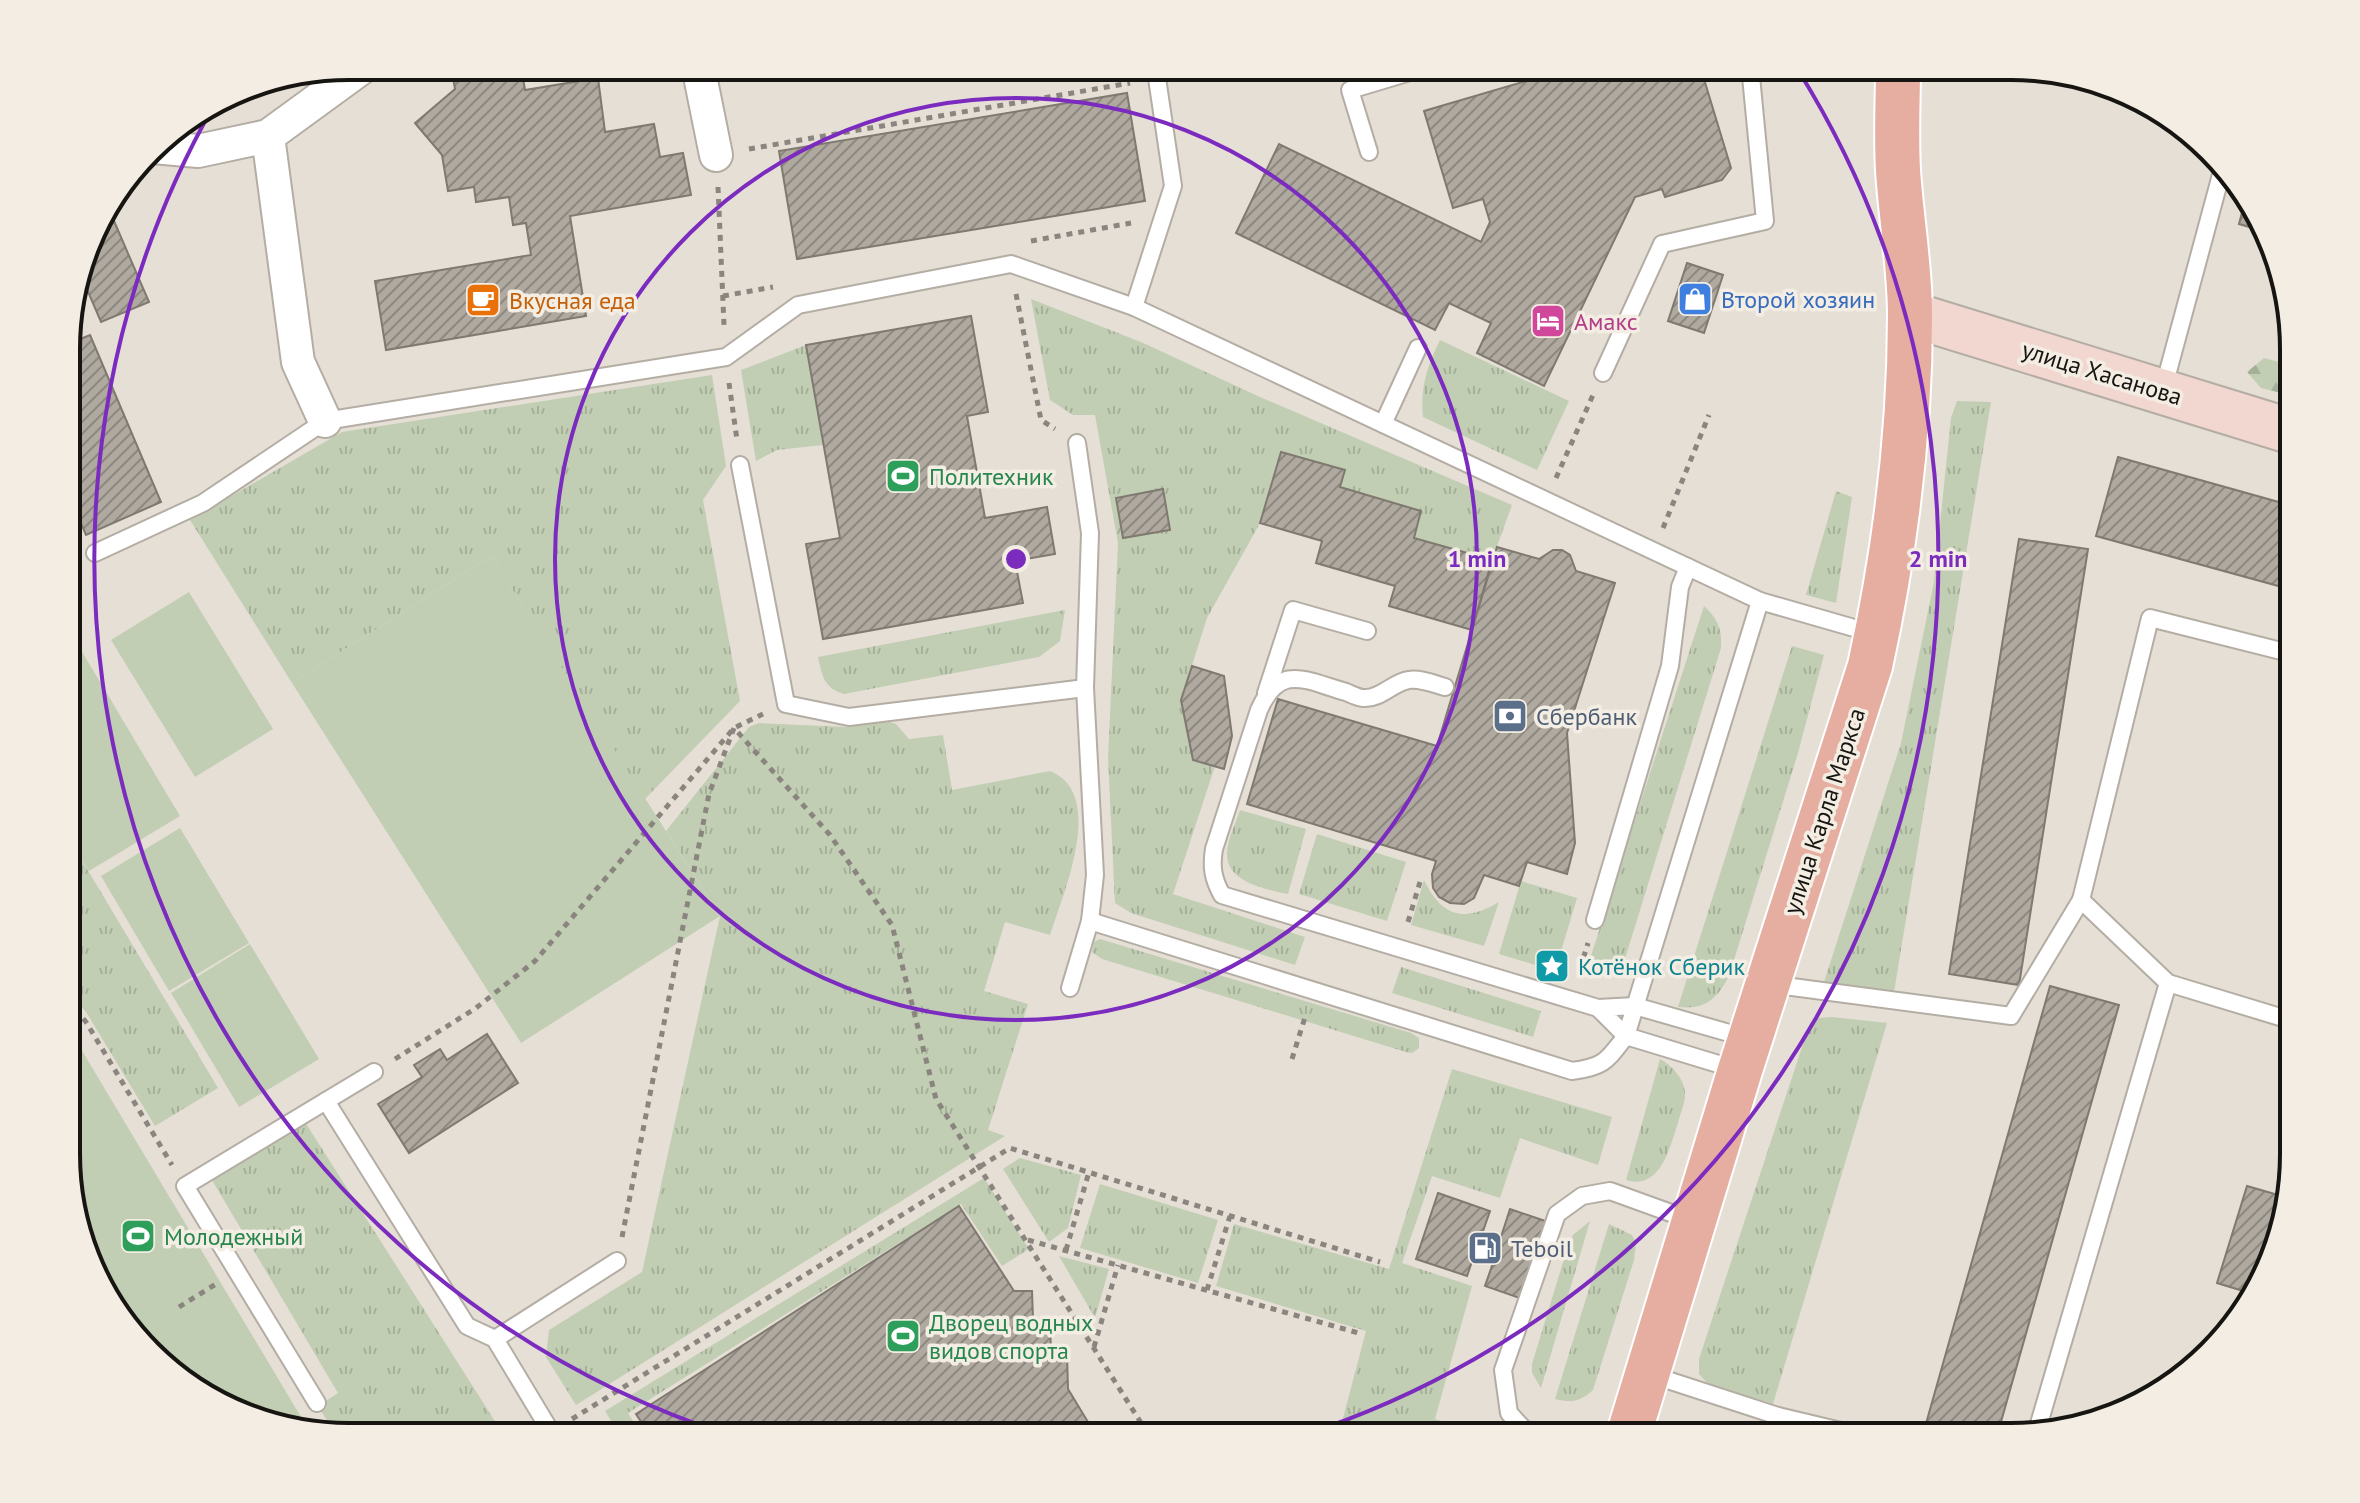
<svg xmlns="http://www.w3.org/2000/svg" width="2360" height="1503" font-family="'PT Sans',sans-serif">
	<defs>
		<pattern id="grass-tufts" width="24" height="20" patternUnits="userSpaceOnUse" patternTransform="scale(2)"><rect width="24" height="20" fill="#c1ceb3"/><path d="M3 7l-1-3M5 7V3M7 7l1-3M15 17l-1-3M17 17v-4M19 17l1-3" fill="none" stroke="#a5b099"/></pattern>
		<pattern id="forest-firs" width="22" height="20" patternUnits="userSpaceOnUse" patternTransform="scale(2)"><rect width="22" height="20" fill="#c1ceb3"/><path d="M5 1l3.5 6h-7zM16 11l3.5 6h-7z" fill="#a5b099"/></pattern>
		<pattern id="building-hatch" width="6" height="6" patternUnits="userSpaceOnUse" patternTransform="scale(2)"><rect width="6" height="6" fill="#afa99f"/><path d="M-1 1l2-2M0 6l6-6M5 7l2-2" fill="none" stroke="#8d8880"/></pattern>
	</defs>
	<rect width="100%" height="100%" fill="#e6dfd6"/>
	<g fill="url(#grass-tufts)">
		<path d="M1031,299L1141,342L1260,397L1512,505L1492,560L1414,538L1421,511L1340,487L1344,470L1281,452L1260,523L1207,618L1181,700L1215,766L1173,894L1305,937L1295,965L1131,913L1115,903L1108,758L1118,543L1095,415H1073L1050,400Z"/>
		<path d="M1440,340L1569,401L1537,470L1423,417C1420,387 1427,367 1440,340Z"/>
		<path d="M806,345L823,445L777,450L756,461L741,370Z"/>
		<path d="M712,375L726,466L703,500L740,701L645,799L491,556L292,683L190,520L342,432Z"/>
		<path d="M1957,401L1991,402L1894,992L1824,982L1901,743L1934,582L1951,418Z"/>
		<path d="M1836,491L1852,497L1836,603L1806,595Z"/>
		<path d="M1704,606C1718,619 1722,629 1721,648L1620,975L1588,965Z"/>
		<path d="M1065,610L1060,641L1039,657L844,694C824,688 822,676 818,657Z"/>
		<path d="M1792,646L1824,655L1798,753L1729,976C1717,999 1705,1010 1678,1007Z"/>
		<path d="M886,721L896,724L909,739L943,735L952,790L1050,771C1107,794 1063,894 1050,935L1005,922L984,991L1028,1004L988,1130L1005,1136L576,1405L546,1357L549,1330L642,1272L720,916L666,831L749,727L759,723L847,727Z"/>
		<path d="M1240,810L1306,829L1288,894C1266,889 1227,883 1227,854C1227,840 1236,823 1240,810Z"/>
		<path d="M1317,834L1406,862L1387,921L1299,894Z"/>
		<path d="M68,837L218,1088L155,1126L86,1012L68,990Z"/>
		<path d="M1424,880C1442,917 1464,923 1499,902L1484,946L1411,925Z"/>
		<path d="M1521,881L1577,898L1555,971L1499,954Z"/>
		<path d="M1100,939L1411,1033L1419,1038V1048L1412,1053L1406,1052L1102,959L1092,952L1094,942Z"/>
		<path d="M1401,967L1541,1011L1533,1037L1392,993Z"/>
		<path d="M1832,1017L1887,1023L1773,1404L1708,1384L1699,1374V1359L1810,1023L1819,1018Z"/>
		<path d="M1660,1059C1672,1066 1683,1077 1685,1092C1686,1102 1680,1113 1678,1123C1670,1146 1661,1191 1626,1180Z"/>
		<path d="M1452,1069L1612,1117L1598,1165L1520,1138L1500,1198L1432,1176L1402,1263L1472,1286L1435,1419L1496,1437H1338L1366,1331L1216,1286L1234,1224L1389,1269Z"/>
		<path d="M305,1122L505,1437L336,1435L318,1406L338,1393L212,1180Z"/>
		<path d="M1020,1158L1081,1175L1068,1228L1049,1242L1003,1169Z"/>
		<path d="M984,1178L1029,1249L1002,1266L961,1204L628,1413L643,1437H621L605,1411Z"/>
		<path d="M1100,1184L1218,1220L1198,1283L1080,1248Z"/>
		<path d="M1590,1221L1541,1388L1532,1373V1364L1568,1246L1573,1235Z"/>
		<path d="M1609,1224L1632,1235L1636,1243L1634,1260L1593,1390C1580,1402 1571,1403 1555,1399Z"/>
		<path d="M1059,1256L1109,1269L1095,1318Z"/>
	</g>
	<path fill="url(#forest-firs)" d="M2264,358L2293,366V396L2261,388L2247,372Z"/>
	<g fill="#c1ceb3">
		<path d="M491,556L720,916L521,1043L292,683Z"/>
		<path d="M189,592L273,729L195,777L111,640Z"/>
		<path d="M72,635L180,816L89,871L68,837V637Z"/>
		<path d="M180,828L249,943L169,991L101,876Z"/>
		<path d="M250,944L319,1059L239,1107L171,993Z"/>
		<path d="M68,1031L75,1039L310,1432L275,1427L192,1390L104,1296L68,1191Z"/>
	</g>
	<g fill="url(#building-hatch)" stroke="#7f7970" stroke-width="2">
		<path d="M480,66H521L525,90L598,78L605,132L654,124L660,157L683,153L691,195L570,216L586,316L386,350L375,281L531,255L526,223L513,225L509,197L476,202L474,187L448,191L442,155L415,123L455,89L452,71Z"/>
		<path d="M1577,66H1700L1731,168L1722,180L1665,197L1662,189L1635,197L1544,386L1477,353L1491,323L1449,303L1435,330L1236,233L1279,144L1481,242L1490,222L1483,199L1453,208L1424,111Z"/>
		<path d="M1127,93L1145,201L797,259L779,151Z"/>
		<path d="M2246,197L2256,207L2263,231L2239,224Z"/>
		<path d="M114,221L149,302L101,322L80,273L93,231Z"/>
		<path d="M1687,263L1723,275L1704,333L1668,321Z"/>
		<path d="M971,316L988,412L967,416L985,518L1047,507L1055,554L1015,561L1023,603L823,639L806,544L840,538L806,345Z"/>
		<path d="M90,335L161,502L86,535L68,493V344Z"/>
		<path d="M1281,452L1345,470L1340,487L1421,511L1414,538L1492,560L1472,630L1389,606L1395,586L1316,563L1322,541L1260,523Z"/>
		<path d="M2118,457L2293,506V590L2096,536Z"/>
		<path d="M1163,489L1170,530L1123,538L1116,498Z"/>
		<path d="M2019,539L2088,549L2019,985L1949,974Z"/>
		<path d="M1497,547L1539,559L1553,550H1562L1570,555L1576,571L1615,583L1567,733L1575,843L1567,874L1527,862L1519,886L1484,875L1474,898L1464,904L1450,903L1439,897L1433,888L1432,874L1436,861L1247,804L1278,699L1437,746Z"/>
		<path d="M1192,666L1224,676L1232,736L1224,769L1193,760L1181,700Z"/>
		<path d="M2050,986L2119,1005L1997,1436H1959L1925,1427Z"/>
		<path d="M487,1034L518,1083L409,1153L378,1104L422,1077L414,1065L440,1049L447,1060Z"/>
		<path d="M2247,1186L2285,1197L2253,1294L2217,1283Z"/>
		<path d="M1438,1193L1490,1211L1481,1237L1499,1243L1510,1209L1557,1225L1531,1302L1485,1286L1494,1260L1475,1253L1467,1276L1416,1259Z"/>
		<path d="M959,1206L1014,1291H1032L1033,1319H1050L1051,1354L1067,1353L1068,1389L1097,1437H651L636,1414Z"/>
	</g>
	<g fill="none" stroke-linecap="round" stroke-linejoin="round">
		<g stroke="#b4ada4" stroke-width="20">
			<g id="lane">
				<path d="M1369,152L1350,90L1430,66"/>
				<path d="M1134,307L1173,186L1157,78"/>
				<path d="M1603,373L1662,244L1765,221L1750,66"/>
				<path d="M2163,390L2222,171"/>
				<path d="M1383,424L1418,348"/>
				<path d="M740,465L786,704L849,717L1085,688"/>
				<path d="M95,553L203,503L325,421L726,357L798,305L1011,264L1134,307L1760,601L1875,634"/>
				<path d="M1445,687C1434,684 1420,678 1409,680C1393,682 1381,699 1364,698C1358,698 1351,694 1346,692C1306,681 1280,662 1259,710L1214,849C1211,867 1213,879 1222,895L1598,1008"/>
				<path d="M1266,693L1293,610L1367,631"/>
				<path d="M2081,900L2150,618L2293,654"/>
				<path d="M1595,920L1670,666L1680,587L1688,567"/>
				<path d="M1090,921L1572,1071C1605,1067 1607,1060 1626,1036L1760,601"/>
				<path d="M1770,984L2011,1016L2081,900L2168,983L2293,1021"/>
				<path d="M1070,988L1090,921L1095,875L1085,688L1090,533L1077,443"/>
				<path d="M1738,1070L1626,1036L1598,1008L1635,1006L1750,1039"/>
				<path d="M326,1101L467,1326L495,1339L554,1437"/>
				<path d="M495,1339L617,1261"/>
				<path d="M1649,1374L1778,1416L1862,1436"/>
				<path d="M317,1403L185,1186L374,1072"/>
				<path d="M2036,1434L2168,983"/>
				<path d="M1531,1437L1509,1413L1503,1370L1557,1214L1582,1196L1610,1191L1693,1221"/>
				<path d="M1771,1437L1778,1416"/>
			</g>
		</g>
		<g stroke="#b4ada4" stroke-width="36">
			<g id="street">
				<path d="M698,66L716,155"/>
				<path d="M268,136L364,66"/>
				<path d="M153,147L198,151L268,136L298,362L325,421"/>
			</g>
		</g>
		<g stroke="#b4ada4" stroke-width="48">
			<path id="secondary" d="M1910,314L2293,432"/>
		</g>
		<g stroke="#fff" stroke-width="48">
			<path id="primary" d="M1628,1437L1740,1070L1870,666C1895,552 1910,433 1910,315C1910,267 1901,218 1898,170C1896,135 1898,100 1898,66"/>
		</g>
		<g stroke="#8a857e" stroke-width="5" stroke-dasharray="6 6" stroke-linecap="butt">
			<path d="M749,149L1130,83"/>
			<path d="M718,187L724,325"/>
			<path d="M1031,241L1131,223"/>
			<path d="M1016,294L1041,420L1055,429"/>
			<path d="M723,296L773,287"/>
			<path d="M729,383L737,440"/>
			<path d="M1556,478L1593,395"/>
			<path d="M1663,528L1709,415"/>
			<path d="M1408,922L1420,882"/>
			<path d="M1580,969L1588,943"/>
			<path d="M68,1000L86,1022L172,1165"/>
			<path d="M395,1059L476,1008L535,961L734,728L763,714"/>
			<path d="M1292,1059L1306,1014"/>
			<path d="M622,1237L709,794L734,728L830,835L892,925L936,1099L1150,1437"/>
			<path d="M1028,1240L1362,1334"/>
			<path d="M1066,1250L1089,1172"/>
			<path d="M1207,1290L1230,1216"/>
			<path d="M179,1307L216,1284"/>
			<path d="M1094,1347L1118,1265"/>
			<path d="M572,1419L1010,1148L1380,1262"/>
		</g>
		<use href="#lane" stroke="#fff" stroke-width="16"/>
		<use href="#street" stroke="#fff" stroke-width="32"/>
		<use href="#secondary" stroke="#f2d6d0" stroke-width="44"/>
		<use href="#primary" stroke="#e5aea1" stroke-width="44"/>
	</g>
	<g fill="none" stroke="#7b2cbf" stroke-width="4">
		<circle cx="1016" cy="559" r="461"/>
		<path d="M731 1436A922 922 0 0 1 214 105M1798 70A922 922 0 0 1 1301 1436"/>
	</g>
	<defs>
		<g id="shop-square" transform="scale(1.8)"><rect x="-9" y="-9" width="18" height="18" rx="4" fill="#3f7fe0" stroke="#f3ede3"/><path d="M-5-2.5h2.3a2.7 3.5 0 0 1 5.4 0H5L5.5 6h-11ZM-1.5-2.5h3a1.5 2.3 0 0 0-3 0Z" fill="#fff"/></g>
		<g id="cafe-square" transform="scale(1.8)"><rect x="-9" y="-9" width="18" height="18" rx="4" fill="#e8710a" stroke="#f3ede3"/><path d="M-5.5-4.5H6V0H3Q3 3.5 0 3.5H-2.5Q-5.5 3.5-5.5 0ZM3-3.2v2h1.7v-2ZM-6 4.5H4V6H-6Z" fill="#fff"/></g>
		<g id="hotel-square" transform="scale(1.8)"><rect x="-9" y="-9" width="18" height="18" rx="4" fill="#d1479c" stroke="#f3ede3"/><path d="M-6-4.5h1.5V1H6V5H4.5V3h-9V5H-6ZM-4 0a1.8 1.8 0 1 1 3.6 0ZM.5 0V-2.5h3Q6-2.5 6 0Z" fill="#fff"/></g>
		<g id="stadium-square" transform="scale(1.8)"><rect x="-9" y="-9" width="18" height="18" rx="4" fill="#2e9e5b" stroke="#f3ede3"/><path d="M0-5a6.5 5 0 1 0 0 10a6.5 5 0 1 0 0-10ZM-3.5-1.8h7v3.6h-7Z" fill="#fff"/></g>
		<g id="bank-square" transform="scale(1.8)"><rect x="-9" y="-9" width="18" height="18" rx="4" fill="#5c6f8a" stroke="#f3ede3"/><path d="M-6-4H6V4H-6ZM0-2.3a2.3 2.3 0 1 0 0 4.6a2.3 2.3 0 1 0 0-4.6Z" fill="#fff"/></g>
		<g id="sight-square" transform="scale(1.8)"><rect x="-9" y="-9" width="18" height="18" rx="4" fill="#0f9aa8" stroke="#f3ede3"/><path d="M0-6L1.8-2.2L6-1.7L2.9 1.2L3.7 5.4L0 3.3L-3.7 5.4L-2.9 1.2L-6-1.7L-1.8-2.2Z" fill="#fff"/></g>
		<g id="fuel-square" transform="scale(1.8)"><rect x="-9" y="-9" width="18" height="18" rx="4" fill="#5c6f8a" stroke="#f3ede3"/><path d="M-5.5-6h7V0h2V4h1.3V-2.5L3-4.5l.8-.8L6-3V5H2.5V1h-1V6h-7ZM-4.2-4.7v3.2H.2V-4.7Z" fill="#fff"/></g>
	</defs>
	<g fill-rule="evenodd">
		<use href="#shop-square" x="1695" y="299"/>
		<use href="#cafe-square" x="483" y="300"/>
		<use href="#hotel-square" x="1548" y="321"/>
		<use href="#stadium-square" x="903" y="476"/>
		<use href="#bank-square" x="1510" y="716"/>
		<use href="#sight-square" x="1552" y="966"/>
		<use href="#stadium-square" x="138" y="1236"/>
		<use href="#fuel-square" x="1485" y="1248"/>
		<use href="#stadium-square" x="903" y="1336"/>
	</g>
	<g text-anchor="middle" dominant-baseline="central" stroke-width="7" stroke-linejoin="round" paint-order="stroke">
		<g font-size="24" fill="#366cbe" stroke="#f3ede3" text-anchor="start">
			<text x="1721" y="299">Второй хозяин</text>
		</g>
		<g font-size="24" fill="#c56008" stroke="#f3ede3" text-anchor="start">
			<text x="509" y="300">Вкусная еда</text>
		</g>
		<g font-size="24" fill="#b23c85" stroke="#f3ede3" text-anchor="start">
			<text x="1574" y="321">Амакс</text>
		</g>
		<g font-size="24" fill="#171511" stroke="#f3ede3">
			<text transform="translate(2102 373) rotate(17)">улица Хасанова</text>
			<text transform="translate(1824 811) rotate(-72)">улица Карла Маркса</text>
		</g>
		<g font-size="24" fill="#27864d" stroke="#f3ede3" text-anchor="start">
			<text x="929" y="476">Политехник</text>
			<text x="164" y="1236">Молодежный</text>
			<text x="929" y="1322">Дворец водных<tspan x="929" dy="28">видов спорта</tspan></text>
		</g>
		<g font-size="24" fill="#4e5e75" stroke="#f3ede3" text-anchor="start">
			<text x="1536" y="716">Сбербанк</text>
			<text x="1511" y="1248">Teboil</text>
		</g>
		<g font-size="24" fill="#0d838f" stroke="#f3ede3" text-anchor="start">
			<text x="1578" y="966">Котёнок Сберик</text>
		</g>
	</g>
	<path d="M0 0H2360V1503H0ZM349 80H2011A269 269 0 0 1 2280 349V1154A269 269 0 0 1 2011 1423H349A269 269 0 0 1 80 1154V349A269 269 0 0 1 349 80Z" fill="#f3ede3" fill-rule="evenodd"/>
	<path fill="none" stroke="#171511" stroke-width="4" d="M349 80H2011A269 269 0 0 1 2280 349V1154A269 269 0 0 1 2011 1423H349A269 269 0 0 1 80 1154V349A269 269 0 0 1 349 80Z"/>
	<circle cx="1016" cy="559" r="12" fill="#7b2cbf" stroke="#f3ede3" stroke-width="4"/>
	<g font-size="24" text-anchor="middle" font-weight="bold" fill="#7b2cbf" stroke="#f3ede3" stroke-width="7" stroke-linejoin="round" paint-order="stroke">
		<text x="1477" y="567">1 min</text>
		<text x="1938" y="567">2 min</text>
	</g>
</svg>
